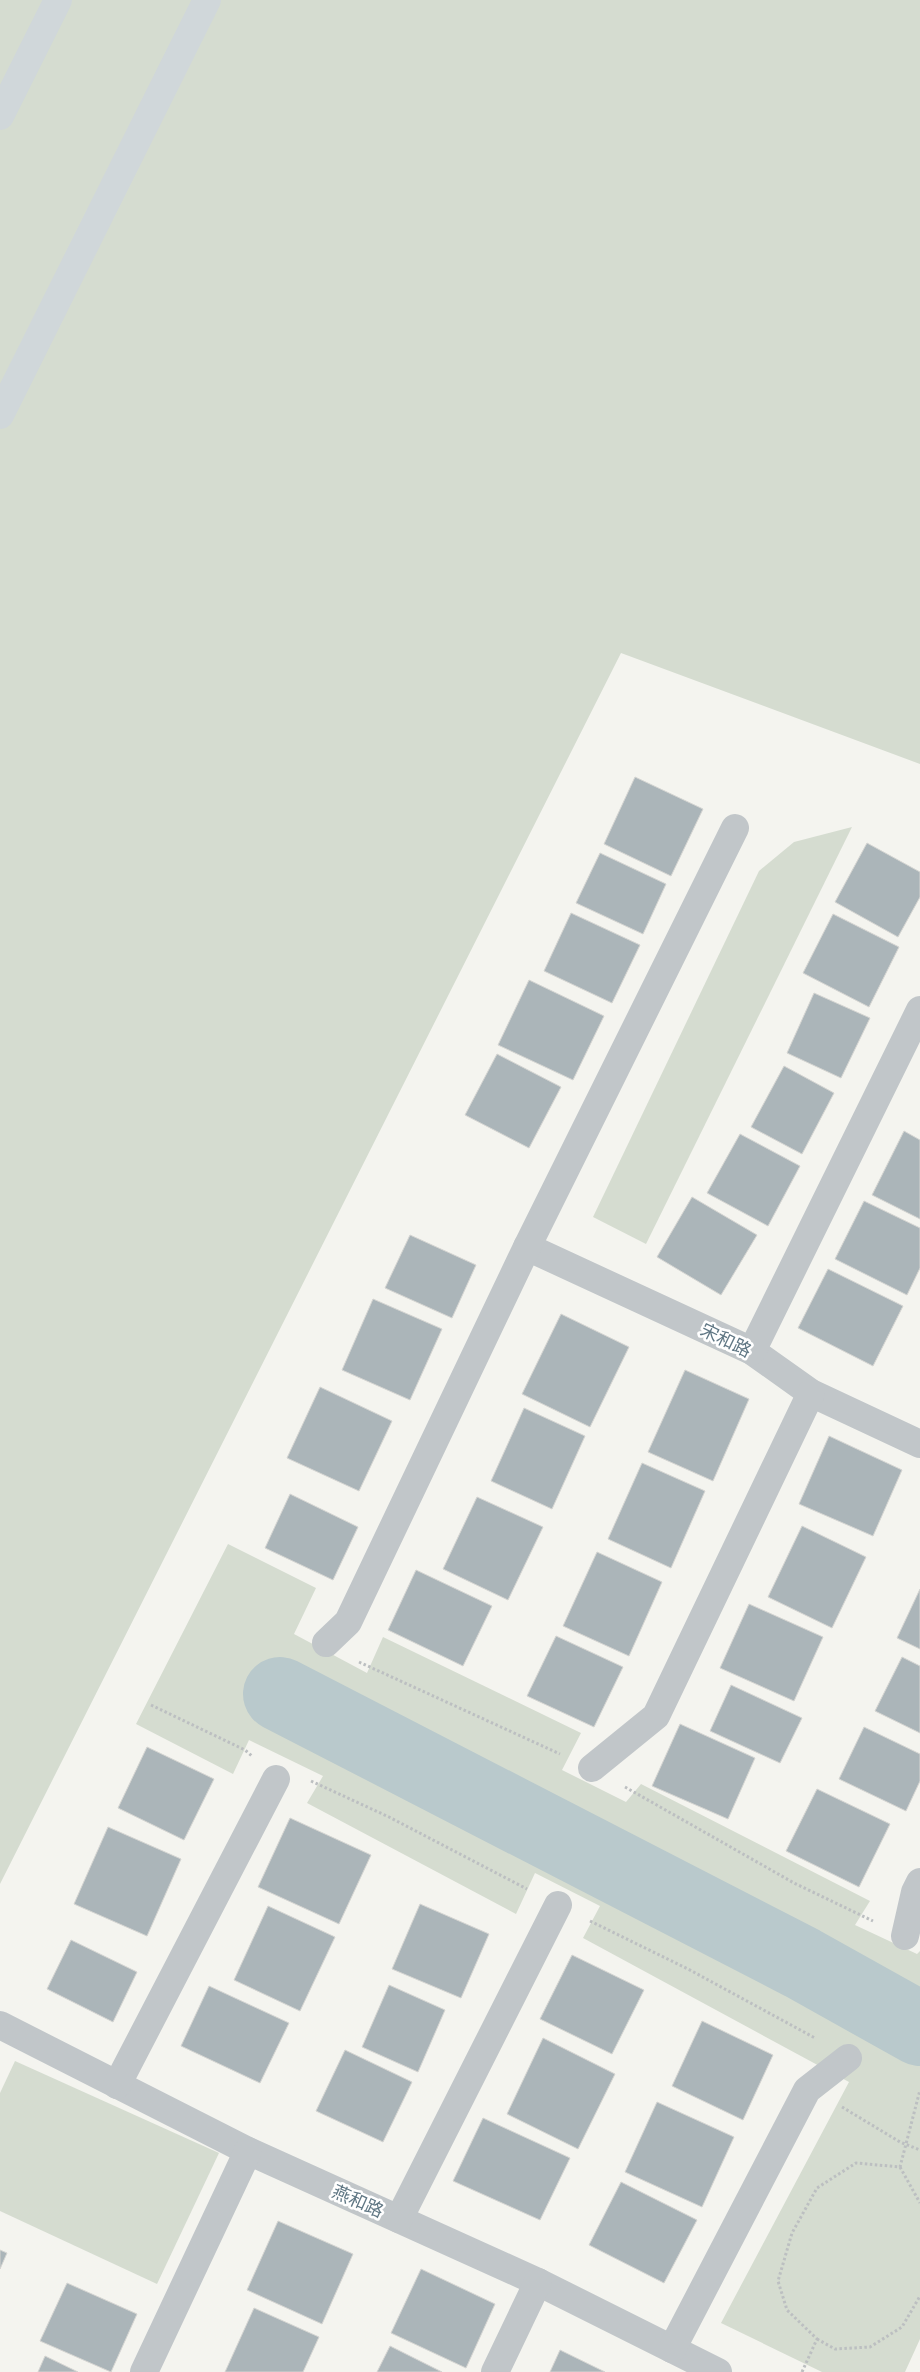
<svg xmlns="http://www.w3.org/2000/svg" width="920" height="2372" font-family="Quicksand,'Noto Sans SC',sans-serif">
	<rect width="100%" height="100%" fill="#f4f4ef"/>
	<g fill="#d5dcd0">
		<path d="M0,0H920V764L621,653L0,1884Z"/>
		<path d="M852,827L646,1244L593,1217L759,871L794,842Z"/>
		<path d="M228,1544L316,1588L294,1634L367,1673L383,1637L581,1733L562,1770L626,1802L641,1784L870,1901L855,1925L917,1954L920,1951V2339L905,2372H822L721,2323L849,2082L583,1938L600,1906L535,1873L516,1914L307,1803L323,1776L249,1740L233,1774L136,1724Z"/>
		<path d="M15,2061L219,2153L157,2284L0,2211V2093Z"/>
	</g>
	<g fill="none" stroke-linecap="round" stroke-linejoin="round">
		<path stroke="#b9c9cc" stroke-width="74" d="M280,1694L802,1963L920,2029"/>
	</g>
	<g fill="#abb5b9" stroke="#d5d5d2">
		<path d="M635,777L703,809L671,876L604,844Z"/>
		<path d="M867,843L920,872V897L898,937L835,902Z"/>
		<path d="M600,853L666,884L643,934L576,903Z"/>
		<path d="M571,913L640,945L612,1003L544,971Z"/>
		<path d="M833,914L899,947L869,1007L803,973Z"/>
		<path d="M529,980L604,1016L573,1080L498,1045Z"/>
		<path d="M814,993L870,1018L841,1078L787,1053Z"/>
		<path d="M497,1054L561,1087L529,1148L465,1115Z"/>
		<path d="M784,1066L834,1093L802,1154L751,1127Z"/>
		<path d="M904,1131L920,1140V1219L872,1195Z"/>
		<path d="M740,1134L800,1166L768,1226L707,1193Z"/>
		<path d="M692,1197L757,1235L721,1295L657,1257Z"/>
		<path d="M864,1201L920,1228V1268L907,1295L835,1259Z"/>
		<path d="M410,1235L476,1265L452,1318L385,1288Z"/>
		<path d="M828,1269L903,1306L873,1366L798,1328Z"/>
		<path d="M373,1299L442,1329L410,1400L342,1370Z"/>
		<path d="M561,1314L629,1347L590,1427L522,1394Z"/>
		<path d="M685,1370L749,1399L713,1481L648,1452Z"/>
		<path d="M320,1387L392,1421L359,1491L287,1458Z"/>
		<path d="M524,1408L585,1436L552,1509L491,1481Z"/>
		<path d="M829,1436L902,1470L873,1536L799,1504Z"/>
		<path d="M642,1463L705,1491L671,1568L608,1539Z"/>
		<path d="M290,1494L358,1527L333,1580L265,1548Z"/>
		<path d="M477,1497L543,1527L508,1600L443,1569Z"/>
		<path d="M802,1526L866,1557L832,1628L768,1597Z"/>
		<path d="M597,1552L662,1582L629,1656L563,1626Z"/>
		<path d="M416,1570L492,1606L463,1666L388,1630Z"/>
		<path d="M920,1589V1649L897,1638Z"/>
		<path d="M749,1604L823,1637L794,1701L720,1668Z"/>
		<path d="M556,1636L623,1667L594,1727L527,1696Z"/>
		<path d="M902,1657L920,1666V1733L875,1711Z"/>
		<path d="M731,1685L802,1718L780,1763L710,1731Z"/>
		<path d="M680,1724L755,1758L728,1819L652,1786Z"/>
		<path d="M864,1727L920,1754V1781L906,1811L839,1779Z"/>
		<path d="M147,1747L214,1779L184,1840L118,1808Z"/>
		<path d="M817,1789L890,1824L859,1887L786,1851Z"/>
		<path d="M290,1818L371,1855L339,1924L258,1887Z"/>
		<path d="M108,1827L181,1859L147,1936L74,1904Z"/>
		<path d="M420,1904L489,1934L461,1998L392,1969Z"/>
		<path d="M268,1906L335,1937L300,2011L234,1980Z"/>
		<path d="M71,1940L137,1972L113,2022L47,1989Z"/>
		<path d="M572,1955L644,1990L612,2054L540,2019Z"/>
		<path d="M389,1985L445,2010L418,2072L362,2047Z"/>
		<path d="M209,1986L289,2023L260,2083L181,2046Z"/>
		<path d="M702,2021L773,2055L743,2120L672,2086Z"/>
		<path d="M543,2038L615,2074L578,2149L507,2114Z"/>
		<path d="M345,2050L412,2082L383,2142L316,2111Z"/>
		<path d="M657,2102L734,2137L702,2207L625,2172Z"/>
		<path d="M483,2118L570,2158L540,2220L453,2181Z"/>
		<path d="M621,2182L697,2220L664,2283L589,2245Z"/>
		<path d="M278,2221L353,2254L322,2324L247,2290Z"/>
		<path d="M0,2250L7,2253L0,2269Z"/>
		<path d="M421,2269L495,2304L466,2368L391,2333Z"/>
		<path d="M67,2283L137,2314L111,2372L40,2341Z"/>
		<path d="M254,2308L319,2337L303,2372H225Z"/>
		<path d="M390,2346L442,2372H377Z"/>
		<path d="M560,2350L605,2372H550Z"/>
		<path d="M45,2356L78,2372H38Z"/>
	</g>
	<g fill="none" stroke-linecap="round" stroke-linejoin="round">
		<g stroke="#bcbfc1" stroke-width="3" stroke-dasharray="2.5 2.5" stroke-linecap="butt">
			<path d="M359,1662L560,1754"/>
			<path d="M151,1705L245,1750L252,1756"/>
			<path d="M311,1781L389,1817L527,1889"/>
			<path d="M625,1787L794,1883L873,1921"/>
			<path d="M590,1921L688,1969L815,2038"/>
			<path d="M842,2107L900,2142L920,2150"/>
			<path d="M900,2167L920,2203"/>
			<path d="M817,2339L835,2349L870,2347L902,2327L920,2296"/>
			<path d="M802,2372L817,2339L787,2310L778,2281L792,2233L817,2188L856,2163L900,2167L920,2090"/>
		</g>
		<g stroke="#c1c6c9" stroke-width="28">
			<path d="M527,1247L752,1351L811,1393L920,1444"/>
			<path d="M752,1351L920,1010"/>
			<path d="M326,1643L348,1622L527,1247L735,828"/>
			<path d="M592,1768L656,1716L811,1393"/>
			<path d="M905,1936L915,1892L920,1882"/>
			<path d="M0,2025L248,2151L538,2282L718,2372"/>
			<path d="M117,2085L276,1779"/>
			<path d="M399,2219L558,1905"/>
			<path d="M672,2349L807,2090L848,2058"/>
			<path d="M144,2372L248,2151"/>
			<path d="M495,2372L538,2282"/>
		</g>
		<g stroke="#d0d7da" stroke-width="28">
			<path d="M0,116L58,0"/>
			<path d="M0,415L207,0"/>
		</g>
	</g>
	<g text-anchor="middle" dominant-baseline="central" stroke-width="5" stroke-linejoin="round" paint-order="stroke">
		<g font-size="18" fill="#607784" stroke="#fff">
			<text transform="translate(726 1340) rotate(26)">宋和路</text>
			<text transform="translate(358 2201) rotate(24)">燕和路</text>
		</g>
	</g>
</svg>
